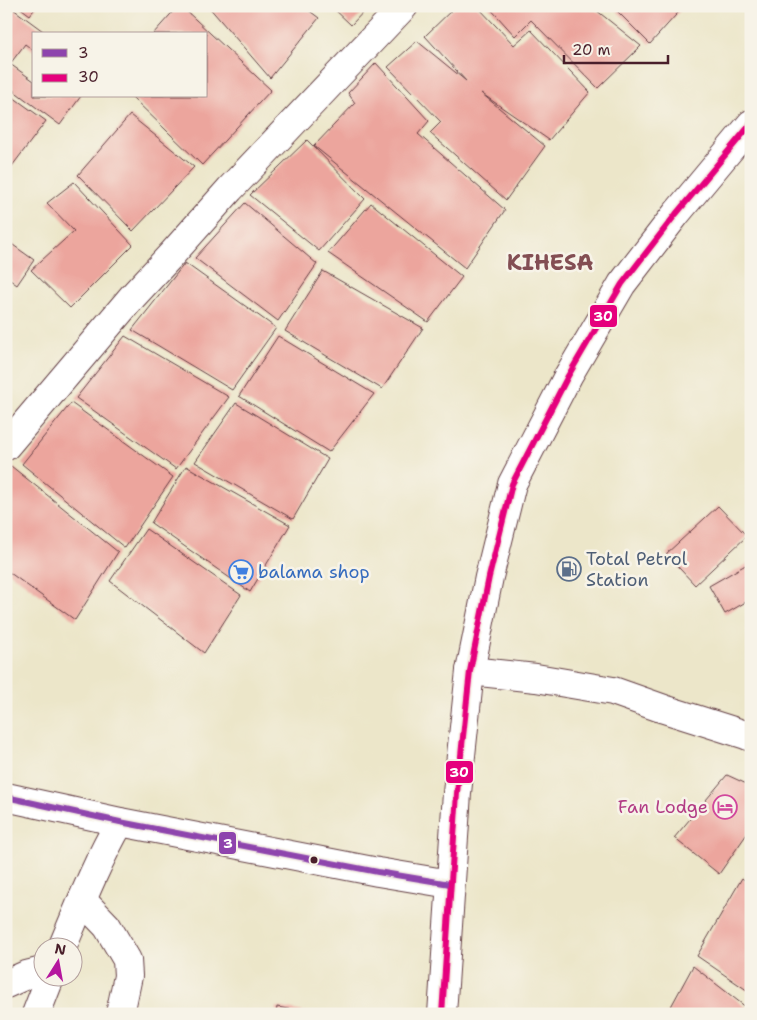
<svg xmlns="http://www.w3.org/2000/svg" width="757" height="1020" font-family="'Shantell Sans',sans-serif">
	<rect width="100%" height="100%" fill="#f7f3e8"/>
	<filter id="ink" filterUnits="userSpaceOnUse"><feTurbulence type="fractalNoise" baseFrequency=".02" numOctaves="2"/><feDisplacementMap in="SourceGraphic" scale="10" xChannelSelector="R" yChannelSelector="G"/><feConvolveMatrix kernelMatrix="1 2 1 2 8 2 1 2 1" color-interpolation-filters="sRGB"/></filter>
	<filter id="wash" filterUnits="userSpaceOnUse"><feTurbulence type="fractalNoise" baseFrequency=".0096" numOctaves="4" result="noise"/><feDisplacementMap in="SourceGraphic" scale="20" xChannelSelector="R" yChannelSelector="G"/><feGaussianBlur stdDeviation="1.12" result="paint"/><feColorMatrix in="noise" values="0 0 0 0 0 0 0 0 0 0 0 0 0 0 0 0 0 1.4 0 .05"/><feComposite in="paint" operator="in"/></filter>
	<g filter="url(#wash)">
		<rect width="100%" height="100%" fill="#ece6c9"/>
		<g id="blocks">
			<g fill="#eca59d">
				<path d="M6,6H9L47,34H34V51L25,44L10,64L34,81V96H81L60,125L6,85Z"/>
				<path d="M18,6H37L30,15Z"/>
				<path d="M178,6H181L271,90L202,165L131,96H206V34H153Z"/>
				<path d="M208,6H303L319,18L270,78Z"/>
				<path d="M331,6H369L351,25Z"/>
				<path d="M456,6H477L514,45L531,30L590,92L549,140L481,93L545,146L506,200L430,133L441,122L388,67L417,41L466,81L425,36Z"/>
				<path d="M488,6H591L641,46L598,88L531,20L515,36Z"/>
				<path d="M612,6H684L650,44Z"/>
				<path d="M376,63L429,121L418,134L505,210L465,268L314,146L355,103L348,93Z"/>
				<path d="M6,92L46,121L6,174Z"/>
				<path d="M130,115L194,167L133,231L78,175Z"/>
				<path d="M307,140L365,199L319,251L250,195Z"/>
				<path d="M74,182L133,245L70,308L31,270L74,231L47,203Z"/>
				<path d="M245,203L317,264L278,321L195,258Z"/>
				<path d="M371,203L462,277L428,322L328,253Z"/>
				<path d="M6,240L34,260L17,285L6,277Z"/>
				<path d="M185,263L276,328L232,390L132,330Z"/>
				<path d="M323,271L423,328L382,389L285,331Z"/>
				<path d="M125,336L229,397L176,469L76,398Z"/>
				<path d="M278,336L374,394L329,452L239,396Z"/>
				<path d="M71,403L173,477L125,548L22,464Z"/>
				<path d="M236,403L328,459L293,519L195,462Z"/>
				<path d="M11,466L118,552L75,620L6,570V473Z"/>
				<path d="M186,466L290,525L250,592L151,523Z"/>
				<path d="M718,506L747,536L695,585L666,554Z"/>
				<path d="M146,529L241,595L204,653L110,581Z"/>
				<path d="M749,563L751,564V599L725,614L709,586Z"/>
				<path d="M727,775L751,786V828L719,874L674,838Z"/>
				<path d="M742,878L751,885V993L697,956Z"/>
				<path d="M693,966L751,1011V1014H667Z"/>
				<path d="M277,1007L309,1013V1014H276Z"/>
			</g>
		</g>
	</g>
	<g filter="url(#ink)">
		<use href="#blocks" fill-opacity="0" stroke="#623d43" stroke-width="1"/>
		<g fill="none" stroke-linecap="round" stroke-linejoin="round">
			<g stroke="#623d43" stroke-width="30">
				<g id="street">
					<path d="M6,446L133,296L173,253L230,189L404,6"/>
					<path d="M470,671L536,678L613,691L664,709L746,735L751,737"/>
					<path d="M6,797L120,822L378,872L450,884"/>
					<path d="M82,900L107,926L127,960L128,976L120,1014"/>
					<path d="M62,948C80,905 97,862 120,822"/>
					<path d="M6,984L26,975L42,971"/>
					<path d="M36,1014L50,978"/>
				</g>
			</g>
			<g stroke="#623d43" stroke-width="30">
				<path id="highway" d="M442,1014L457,793L470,671L489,577L512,484L568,376L622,284L676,214L751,124"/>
			</g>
			<use href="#street" stroke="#fff" stroke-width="28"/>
			<use href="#highway" stroke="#fff" stroke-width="28"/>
			<g stroke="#f7f3e8" stroke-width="10">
				<path id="bus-1" d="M6,797L120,822L378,872L450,884"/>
			</g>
			<g stroke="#f7f3e8" stroke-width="10">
				<path id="bus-2" d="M442,1014L457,793L470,671L489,577L512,484L568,376L622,284L676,214L751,124"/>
			</g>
			<use href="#bus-1" stroke="#8e44ad" stroke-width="6"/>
			<use href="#bus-2" stroke="#e5007d" stroke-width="6"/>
		</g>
	</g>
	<defs>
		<g id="fuel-ring" transform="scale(1.25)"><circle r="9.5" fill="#f7f3e8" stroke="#5c6f8a" stroke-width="1.5"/><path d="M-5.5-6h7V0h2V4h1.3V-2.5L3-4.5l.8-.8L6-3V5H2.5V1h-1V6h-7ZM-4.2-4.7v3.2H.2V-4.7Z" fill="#5c6f8a"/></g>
		<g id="supermarket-ring" transform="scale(1.25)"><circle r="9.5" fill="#f7f3e8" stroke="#3f7fe0" stroke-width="1.5"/><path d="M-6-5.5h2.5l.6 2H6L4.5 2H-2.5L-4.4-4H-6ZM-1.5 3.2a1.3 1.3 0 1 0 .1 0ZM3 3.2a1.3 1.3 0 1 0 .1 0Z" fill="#3f7fe0"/></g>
		<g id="hotel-ring" transform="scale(1.25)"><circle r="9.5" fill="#f7f3e8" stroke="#d1479c" stroke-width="1.5"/><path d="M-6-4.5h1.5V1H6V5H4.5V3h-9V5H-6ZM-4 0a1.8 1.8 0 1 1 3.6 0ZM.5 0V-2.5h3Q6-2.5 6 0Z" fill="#d1479c"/></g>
	</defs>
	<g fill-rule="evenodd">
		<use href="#fuel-ring" x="569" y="569"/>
		<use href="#supermarket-ring" x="241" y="572"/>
		<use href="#hotel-ring" x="725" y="807"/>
	</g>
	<circle fill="#4a1f2b" stroke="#f7f3e8" stroke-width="2" cx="314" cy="860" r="4.5"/>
	<g text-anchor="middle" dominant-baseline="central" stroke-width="5" stroke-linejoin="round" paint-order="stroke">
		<g font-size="18" fill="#4e5e75" stroke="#f7f3e8" text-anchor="start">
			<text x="586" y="559">Total Petrol<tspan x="586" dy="21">Station</tspan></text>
		</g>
		<g font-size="18" fill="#366cbe" stroke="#f7f3e8" text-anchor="start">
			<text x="258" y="572">balama shop</text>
		</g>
		<g font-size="18" fill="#b23c85" stroke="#f7f3e8" text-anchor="end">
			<text x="708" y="807">Fan Lodge</text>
		</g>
		<g font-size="22" font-weight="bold" fill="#834e53" stroke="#f7f3e8">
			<text x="550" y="262">KIHESA</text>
		</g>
	</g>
	<g stroke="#f7f3e8" stroke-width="2">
		<rect x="589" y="304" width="29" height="24" rx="5" fill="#e5007d"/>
		<rect x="445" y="760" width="29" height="24" rx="5" fill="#e5007d"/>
		<rect x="218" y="831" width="19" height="24" rx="5" fill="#8e44ad"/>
	</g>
	<g font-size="14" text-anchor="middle" font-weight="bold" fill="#fff">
		<text x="603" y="321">30</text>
		<text x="459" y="777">30</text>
		<text x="228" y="848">3</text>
	</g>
	<rect width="757" height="1020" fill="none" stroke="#f7f3e8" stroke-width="25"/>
	<rect x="32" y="32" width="175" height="65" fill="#f7f3e8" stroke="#b29e9c"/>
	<rect x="42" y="49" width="25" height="8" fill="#8e44ad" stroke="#b29e9c"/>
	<text x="78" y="58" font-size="15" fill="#4a1f2b">3</text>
	<rect x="42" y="74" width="25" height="8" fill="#e5007d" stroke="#b29e9c"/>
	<text x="78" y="82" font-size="15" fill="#4a1f2b">30</text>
	<g transform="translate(58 962) rotate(11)"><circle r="24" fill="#f7f3e8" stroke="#b29e9c"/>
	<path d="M0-4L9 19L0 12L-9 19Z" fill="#b5179e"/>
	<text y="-8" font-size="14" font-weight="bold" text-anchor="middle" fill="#4a1f2b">N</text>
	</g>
	<path d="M564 55v8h104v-8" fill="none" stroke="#4a1f2b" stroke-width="2.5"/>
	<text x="572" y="55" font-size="15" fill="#4a1f2b" stroke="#f7f3e8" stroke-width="4" paint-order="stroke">20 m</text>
</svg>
